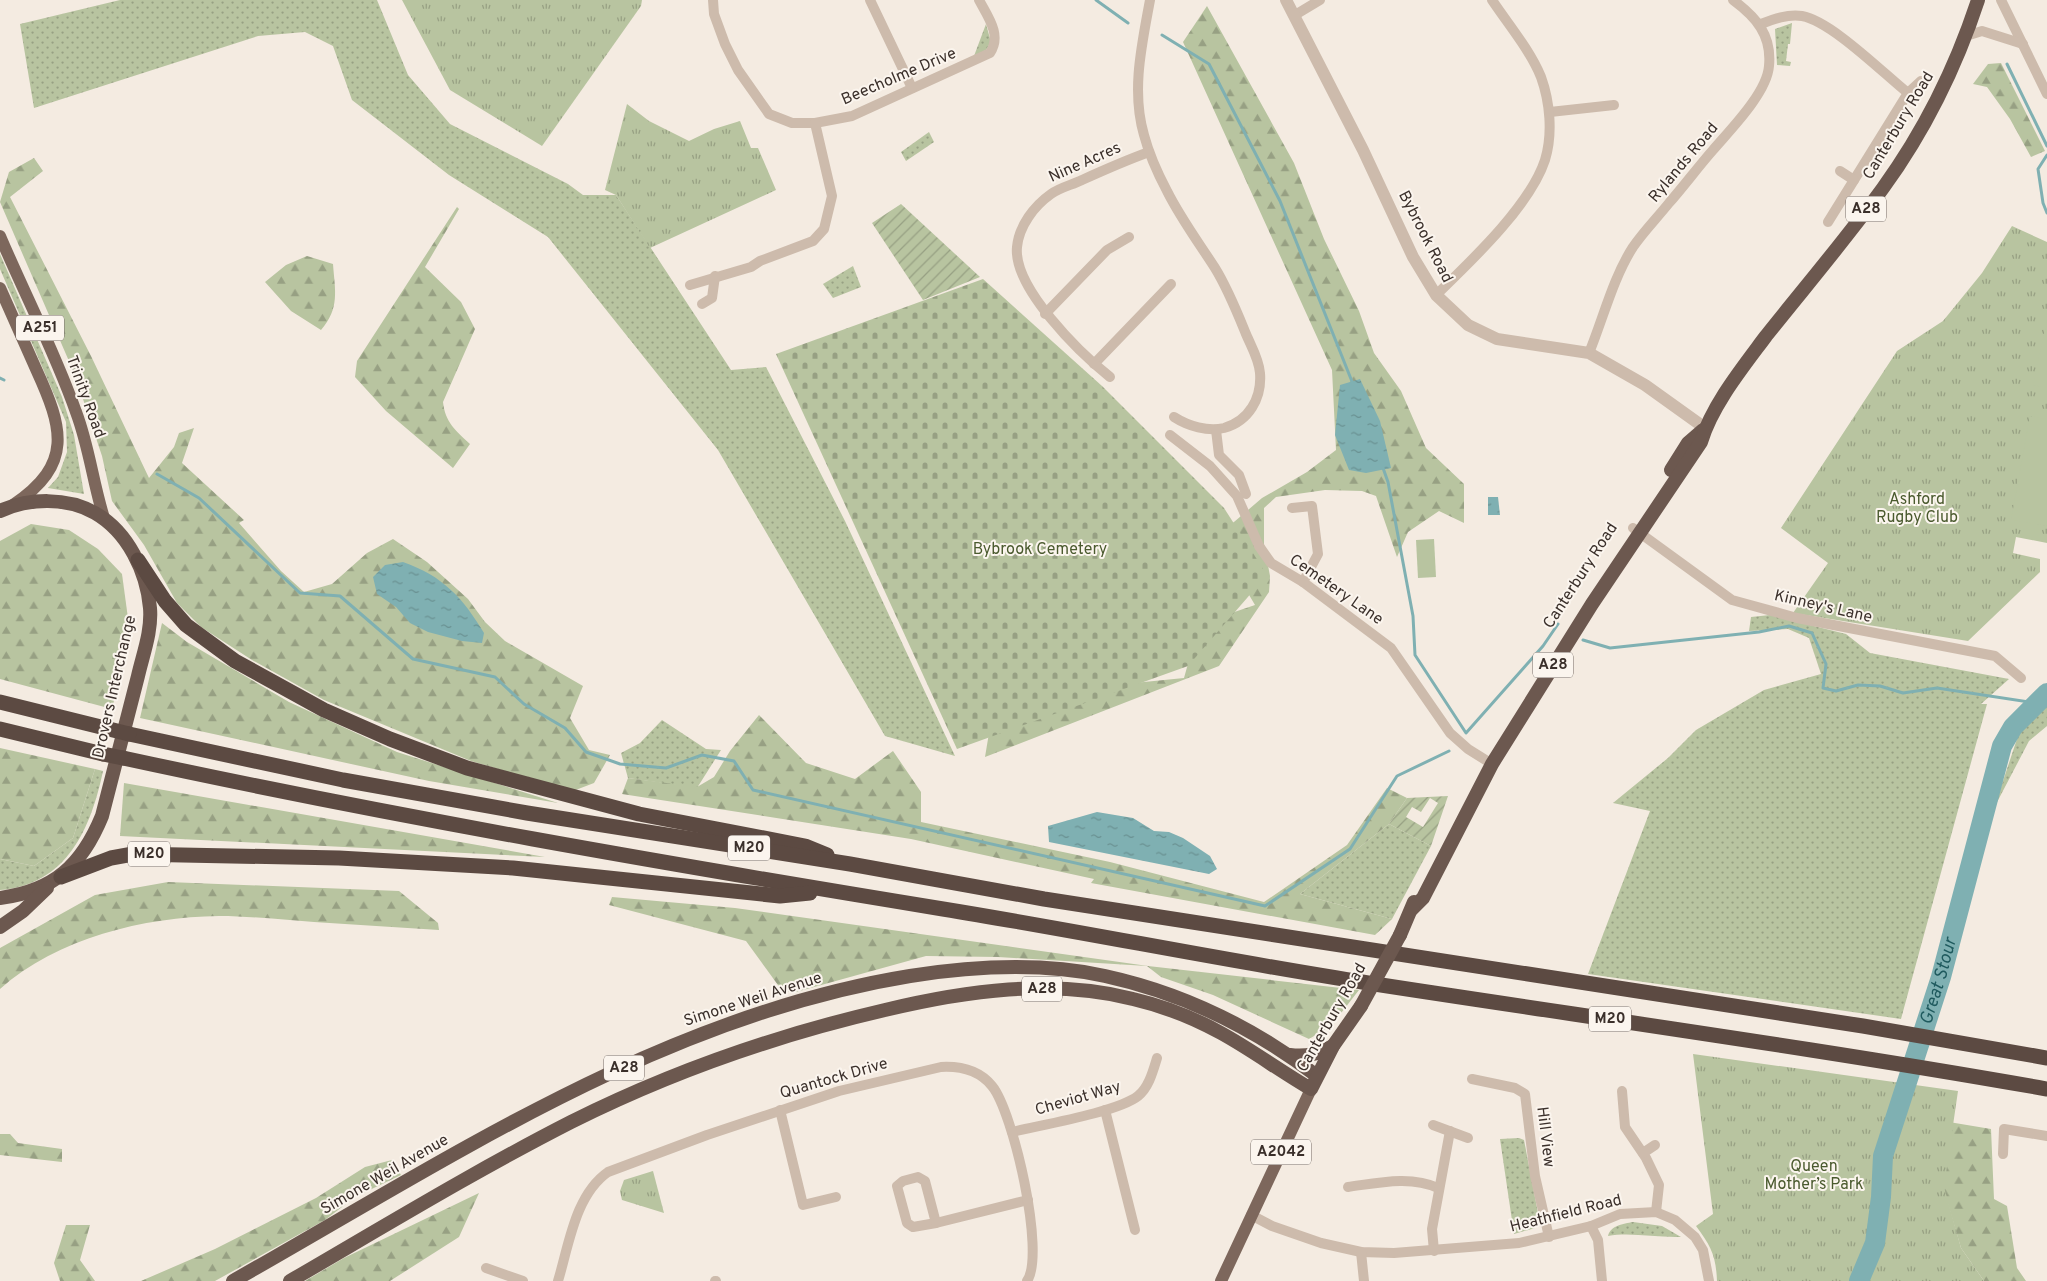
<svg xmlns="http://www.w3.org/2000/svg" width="2047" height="1281" font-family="Overpass,sans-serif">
	<defs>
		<pattern id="grass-dots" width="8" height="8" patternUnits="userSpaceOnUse" patternTransform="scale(1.25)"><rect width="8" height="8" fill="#b8c4a0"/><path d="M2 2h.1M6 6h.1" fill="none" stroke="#97a083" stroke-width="1.8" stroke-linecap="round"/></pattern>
		<pattern id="forest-firs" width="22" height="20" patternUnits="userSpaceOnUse" patternTransform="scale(1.25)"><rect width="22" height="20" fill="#b8c4a0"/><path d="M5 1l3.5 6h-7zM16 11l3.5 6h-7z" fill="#97a083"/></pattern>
		<pattern id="cemetery-stones" width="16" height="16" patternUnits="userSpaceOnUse" patternTransform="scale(1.25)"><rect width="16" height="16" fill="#b8c4a0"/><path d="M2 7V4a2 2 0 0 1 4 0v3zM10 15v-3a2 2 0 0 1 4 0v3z" fill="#97a083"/></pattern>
		<pattern id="park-tufts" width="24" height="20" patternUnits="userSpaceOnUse" patternTransform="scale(1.25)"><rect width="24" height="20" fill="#b8c4a0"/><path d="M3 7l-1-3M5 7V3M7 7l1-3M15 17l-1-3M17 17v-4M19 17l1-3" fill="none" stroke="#97a083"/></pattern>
		<pattern id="garden-furrows" width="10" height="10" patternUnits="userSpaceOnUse" patternTransform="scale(1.25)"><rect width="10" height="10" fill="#b8c4a0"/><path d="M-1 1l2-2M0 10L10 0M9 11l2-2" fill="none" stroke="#97a083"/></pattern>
		<pattern id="water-ripples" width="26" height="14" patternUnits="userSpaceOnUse" patternTransform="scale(1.25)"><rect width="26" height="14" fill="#7fb0b2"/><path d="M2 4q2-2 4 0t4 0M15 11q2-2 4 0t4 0" fill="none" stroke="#699091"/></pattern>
	</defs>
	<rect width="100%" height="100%" fill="#f4ebe1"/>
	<g fill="url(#grass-dots)">
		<path d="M120,0H377L408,75L450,124L568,184L583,195H616L731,370L766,367L845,521L955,756L885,736L718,450L548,237L449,175L352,100L333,46L305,32L258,36L34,108L20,24Z"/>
		<path d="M1792,23L1790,44H1788L1786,61L1791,62L1790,66L1777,65L1775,29Z"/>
		<path d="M986,24L991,42L986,50L974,56Z"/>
		<path d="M929,132L934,142L906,161L901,152Z"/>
		<path d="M0,254L62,397L74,435L84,494L48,488L58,477L67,452L66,422L0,269Z"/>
		<path d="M853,266L861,287L833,298L823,284Z"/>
		<path d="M1770,615L1846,634L1870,653L2009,679L1981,704H1987L1901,1019L1588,974L1650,811L1613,803L1668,758L1696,730L1764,690L1821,674L1809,638L1788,629L1749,631L1751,617Z"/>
		<path d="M2047,700V726L2029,741L1994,808L2021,727Z"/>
		<path d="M662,720L706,749L721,750L697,788L628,778L621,753L640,743Z"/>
		<path d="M95,769L103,771C91,828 67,885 0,890V859L34,866L73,838Z"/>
		<path d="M1389,824L1431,846L1392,919L1300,894Z"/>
		<path d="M1519,1138L1524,1140L1539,1218L1535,1228L1514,1234L1500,1139Z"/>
		<path d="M1633,1222L1662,1226L1681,1237C1657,1238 1631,1232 1608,1236C1611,1225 1623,1224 1633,1222Z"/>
	</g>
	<g fill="url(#forest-firs)">
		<path d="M1207,6L1294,163L1324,239L1359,311L1374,353L1401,391L1426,448L1464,484V523L1439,511L1408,532L1397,557L1376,496L1362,491L1325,490L1276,497L1264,508V544L1270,576L1269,592L1219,666L985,757L990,727L1094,687L1184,678L1199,624L1255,605L1213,534L1234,522L1262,498L1307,472L1336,450L1332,370L1183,42Z"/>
		<path d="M2001,63L2045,151L2031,157L2010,119L1987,87L1973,84L1988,64Z"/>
		<path d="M34,158L43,171L10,197L91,356L149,478L174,447L179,433L194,428L182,463L244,520L239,523L281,571L304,592L332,584L367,553L393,539L427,562L468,599L485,622L505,641L583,686L570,718L589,750L610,755L594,783L573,791L471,761L324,700L252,660L201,627L177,603L144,545L112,501L102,456L75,375L0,202L9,172Z"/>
		<path d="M457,207L459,209L425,267L461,302L475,329L443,402C445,422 456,431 470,444L453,468L386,411L355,377L357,361Z"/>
		<path d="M307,256L333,264C335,291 340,308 321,330L291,311L265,282L286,265Z"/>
		<path d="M31,524L69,530L98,549L122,574L130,633L112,709L0,679V541Z"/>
		<path d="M162,623L187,642L289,702L397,752L558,803L429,781L140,718Z"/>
		<path d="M759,715L806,763L855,779L893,751L921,792V822L1110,862L1264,902L1347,845L1387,788L1407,798L1389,824L1300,894L1392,919L1375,935L1091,883L1094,879L911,839L622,794L628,778L697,787L714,777L730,751Z"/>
		<path d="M0,748L95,769L73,838L34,866L0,859Z"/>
		<path d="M124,783L545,857L120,836Z"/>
		<path d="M168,882L399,891L438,923L439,930C397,927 355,925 314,922C282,920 250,916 219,916C144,917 57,938 0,989V948L95,895Z"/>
		<path d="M612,897L735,908L1148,966L1359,990L1331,1026L1309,1039L1213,995L1161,977L1147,966L998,957L926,956L796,992H783L746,941L609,905Z"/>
		<path d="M1919,1117L1991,1129L1994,1199L2007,1206L2017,1268L2026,1281H1984L1961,1248L1943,1187Z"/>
		<path d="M0,1134H10L18,1143L62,1149V1162L0,1155Z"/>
		<path d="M392,1160L401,1175L355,1197L325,1220L215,1281H141L215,1249L316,1198L365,1167Z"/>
		<path d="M479,1193L459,1237L390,1281H305L344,1258Z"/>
		<path d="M66,1225H90L80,1260L95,1281H60L54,1263Z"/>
	</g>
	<path fill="url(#cemetery-stones)" d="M983,279L1102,386L1224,508L1267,575L1188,666L957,749L776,354Z"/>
	<g fill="url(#park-tufts)">
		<path d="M402,0H642L641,6L542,146L450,90Z"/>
		<path d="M627,104L649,121L689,141L714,129L740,121L751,148H758L776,190L650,248L616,195L605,190Z"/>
		<path d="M2012,226L2047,242V543L2016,537L2013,553L2040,559V572L1968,641L1793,613L1828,563L1781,528L1897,351L1943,321L1982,273Z"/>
		<path d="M1693,1054L1958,1091L1944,1187L1961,1248L1984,1281H1717C1716,1256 1711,1246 1696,1226L1713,1214Z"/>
		<path d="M653,1171L664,1213L622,1200L620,1191L624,1180Z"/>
	</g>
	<g fill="url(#garden-furrows)" fill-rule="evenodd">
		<path d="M901,204L980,277L923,300L872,223Z"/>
		<path d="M1448,796L1431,846L1389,824L1407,798ZM1430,798L1438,803L1423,827L1406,817L1412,807L1421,812Z"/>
	</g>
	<g fill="#b8c4a0">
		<path d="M2047,320V388L2033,385Z"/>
		<path d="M2030,416L2047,419V526L2011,520Z"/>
		<path d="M1434,539L1436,577L1418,578L1416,540Z"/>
	</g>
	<g fill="url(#water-ripples)">
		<path d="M1360,379L1380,421L1391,468L1366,473L1349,470L1335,435L1340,385Z"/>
		<path d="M1488,497H1498L1500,515H1488Z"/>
		<path d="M403,562C443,576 463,598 484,633L482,643L462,641L428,632L410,623L396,607L377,594L373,577L385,565Z"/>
		<path d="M1097,812L1133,818L1154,831L1169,832L1183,838L1210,856L1217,869L1209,874L1049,842L1048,826Z"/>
	</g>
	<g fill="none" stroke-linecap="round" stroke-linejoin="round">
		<g stroke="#7fb0b2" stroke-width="3">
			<path d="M1096,0L1128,23"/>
			<path d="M1162,35L1209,64L1280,201L1353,384"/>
			<path d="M2007,64L2047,146"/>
			<path d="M2047,155L2038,169L2043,203L2047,213"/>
			<path d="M0,378L4,380"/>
			<path d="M1383,468L1388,482L1413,616L1415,655L1466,733L1543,646L1558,624"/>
			<path d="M157,474L199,498L300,593L340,596L413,659L495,677L524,704L565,728L586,752L620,764L666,768L702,755L734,761L753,790L1265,906L1350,849L1397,776L1449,751"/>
			<path d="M1583,640L1610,648L1759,632L1789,626L1812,633L1826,664L1823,688L1836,691L1858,685L1880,686L1903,693L1937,688L2035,703"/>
		</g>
		<path stroke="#7fb0b2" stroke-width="20" id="s1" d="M1859,1281L1875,1243L1881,1197L1883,1156L1941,977L2002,746L2013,727L2047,693"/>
		<g stroke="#cdbbac" stroke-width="10">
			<path d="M713,0L714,14L725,44L738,70L769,114L792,123H815L852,116L990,53C1002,35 988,17 979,0"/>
			<path d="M870,0L912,88"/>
			<path d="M1150,0C1142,44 1131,91 1144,135C1149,154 1158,174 1167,191C1181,219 1199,243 1215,268C1228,289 1237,312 1246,334C1251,346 1259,359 1260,373C1262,398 1249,421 1224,428C1208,432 1188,426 1174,417"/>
			<path d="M2001,0L2047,94"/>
			<path d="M1295,15L1320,0"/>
			<path d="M1761,24C1774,19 1787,14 1802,16C1831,21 1883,73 1908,93L1828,222"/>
			<path d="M1966,36L1982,31L2023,44"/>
			<path d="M1908,93L1921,81"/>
			<path d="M1550,112L1614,105"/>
			<path d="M1840,171L1854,180"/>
			<path d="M690,285L751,267L760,261L813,241L824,229L832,196L815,123"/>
			<path d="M1436,295C1470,262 1530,206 1545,160C1553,134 1550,102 1541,77C1530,50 1508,24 1492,0"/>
			<path d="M702,304L712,298L715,276"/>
			<path d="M1045,314L1107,250L1129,237"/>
			<path d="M1589,353C1603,319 1613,278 1633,247C1644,231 1657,218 1669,203C1684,186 1698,167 1713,150C1730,130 1767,93 1769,66C1772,35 1756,17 1733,0"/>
			<path d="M1094,364L1171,284"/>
			<path d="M1110,377C1080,353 1013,288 1017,247C1019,226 1034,206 1051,194C1061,187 1072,185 1082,180C1104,170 1127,160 1149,152"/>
			<path d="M1216,430L1219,455L1239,475L1246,494"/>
			<path d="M1170,435L1210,466L1237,496L1259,546L1271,563L1303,582L1391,648L1450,733L1468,749L1492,764"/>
			<path d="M1292,508L1312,506L1318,554L1303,582"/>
			<path d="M1633,528L1732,600L1797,618L1995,656L2021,678"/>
			<path d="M1472,1079L1515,1088L1525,1094L1535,1176L1549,1237"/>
			<path d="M1622,1091L1625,1127L1646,1158L1659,1185L1656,1212"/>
			<path d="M780,1110L803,1205L836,1197"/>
			<path d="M1105,1110L1135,1230"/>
			<path d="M1433,1125L1468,1138"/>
			<path d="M1012,1132C1041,1125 1118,1112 1138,1096C1149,1087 1153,1071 1157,1058"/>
			<path d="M1643,1153L1655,1145"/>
			<path d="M2003,1154L2004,1129L2047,1136"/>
			<path d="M918,1177L925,1181L936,1223L913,1227L907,1223L897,1186L903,1181Z"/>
			<path d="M1348,1187C1377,1183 1411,1175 1438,1188"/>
			<path d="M1251,1215L1272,1226L1321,1243L1361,1252L1394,1253L1519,1243L1591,1226L1620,1214L1656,1212L1675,1220L1695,1237L1703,1250L1709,1281"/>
			<path d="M936,1223L1028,1200"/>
			<path d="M1591,1226L1598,1240L1602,1281"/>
			<path d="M1434,1251L1432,1229L1450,1131"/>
			<path d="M1361,1252L1364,1281"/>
			<path d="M486,1268L523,1281"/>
			<path d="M558,1281C569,1245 575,1195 608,1172L707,1135L839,1091L941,1067C960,1066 979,1070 992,1086C1013,1111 1046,1254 1027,1281"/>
			<path d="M715,1281H716"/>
		</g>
		<path stroke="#cdbbac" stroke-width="12" d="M1286,0L1363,150L1413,257L1436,295L1468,325L1497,339L1589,353L1645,385L1705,428"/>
		<g stroke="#7d675c" stroke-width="12">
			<path d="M0,236C25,295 55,352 76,412C89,446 93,483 104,518"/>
			<path d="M0,288C12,315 24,342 36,369C63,428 74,464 13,505"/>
			<path d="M1221,1281L1311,1089"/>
		</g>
		<g stroke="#6c584f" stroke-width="14">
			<path d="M1671,470L1688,443L1703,430"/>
			<path d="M0,511C29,498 67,497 95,513C128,532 147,572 150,608C152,631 143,654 138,676C126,722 114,769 102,816C82,865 54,891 0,898"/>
			<path d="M1412,909L1423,898L1492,764L1592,604L1701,442C1712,405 1743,367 1766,336C1805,287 1846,239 1883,188C1925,130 1956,67 1978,0"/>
			<path d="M0,927L23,911L47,888"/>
			<path d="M1400,935L1414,902"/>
			<path d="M1290,1055C1307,1057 1318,1054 1333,1046"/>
			<path d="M233,1281C447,1160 662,1016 910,976C974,966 1041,962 1105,976C1183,993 1254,1028 1317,1076"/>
			<path d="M290,1281C383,1227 475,1171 571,1122C671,1072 777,1035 885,1010C964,991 1053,978 1133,999C1163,1006 1194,1018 1221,1033C1252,1050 1280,1071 1311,1089L1333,1046L1361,1006"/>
		</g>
		<g stroke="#5c4a42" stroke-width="15">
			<path d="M138,560L165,601L186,625L235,661L324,710L390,739L467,768L639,814L805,846L827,855"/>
			<path d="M0,702L109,729"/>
			<path d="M0,729L103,754"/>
			<path d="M129,734L343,780L527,813L850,864L1044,899L1863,1026L2047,1058"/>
			<path d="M123,758C395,817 668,864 943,909C1085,932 1226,961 1368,983C1595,1018 1821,1049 2047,1089"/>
			<path d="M61,877L111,858L133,854L339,858L513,868L780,896L810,893"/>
		</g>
		<path stroke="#6c584f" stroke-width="14" d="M1361,1006L1400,935"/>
		<g stroke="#5c4a42" stroke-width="15">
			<path d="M109,729L129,734"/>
			<path d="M103,754L123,758"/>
		</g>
	</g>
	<g text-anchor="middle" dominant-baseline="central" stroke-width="4" stroke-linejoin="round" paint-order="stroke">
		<g fill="#fbf5ee" stroke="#756b66" stroke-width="1">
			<rect x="1846" y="196.5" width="40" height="25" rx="4"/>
			<rect x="16" y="315.5" width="48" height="25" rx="4"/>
			<rect x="1533" y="652.5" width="40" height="25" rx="4"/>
			<rect x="728" y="835.5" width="42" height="25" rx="4"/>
			<rect x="128" y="841.5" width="42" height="25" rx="4"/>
			<rect x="1022" y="976.5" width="40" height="25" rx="4"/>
			<rect x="1589" y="1006.5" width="42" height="25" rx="4"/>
			<rect x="604" y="1055.5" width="40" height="25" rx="4"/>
			<rect x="1251" y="1139.5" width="60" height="25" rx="4"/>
		</g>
		<g font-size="15" font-weight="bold" fill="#3b302b">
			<text x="1866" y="209">A28</text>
			<text x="40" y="328">A251</text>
			<text x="1553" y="665">A28</text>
			<text x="749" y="848">M20</text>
			<text x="149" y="854">M20</text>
			<text x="1042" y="989">A28</text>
			<text x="1610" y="1019">M20</text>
			<text x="624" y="1068">A28</text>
			<text x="1281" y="1152">A2042</text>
		</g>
		<g font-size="16" fill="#3b302b" stroke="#fbf5ee">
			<text transform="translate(899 77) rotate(-23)">Beecholme Drive</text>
			<text transform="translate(1899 126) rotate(-59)">Canterbury Road</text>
			<text transform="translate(1085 163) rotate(-24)">Nine Acres</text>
			<text transform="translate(1684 163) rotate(-50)">Rylands Road</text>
			<text transform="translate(1425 237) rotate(63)">Bybrook Road</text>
			<text transform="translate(85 397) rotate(70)">Trinity Road</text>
			<text transform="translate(1581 576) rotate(-57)">Canterbury Road</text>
			<text transform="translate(1336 590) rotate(35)">Cemetery Lane</text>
			<text transform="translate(1823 607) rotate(13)">Kinney's Lane</text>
			<text transform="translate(115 687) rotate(-77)">Drovers Interchange</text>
			<text transform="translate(753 1000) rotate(-18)">Simone Weil Avenue</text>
			<text transform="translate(1332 1018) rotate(-60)">Canterbury Road</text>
			<text transform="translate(834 1079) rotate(-16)">Quantock Drive</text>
			<text transform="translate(1078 1099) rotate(-16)">Cheviot Way</text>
			<text transform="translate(1545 1137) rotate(83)">Hill View</text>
			<text transform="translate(385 1175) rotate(-30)">Simone Weil Avenue</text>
			<text transform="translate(1566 1214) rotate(-14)">Heathfield Road</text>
		</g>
		<g font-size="16" fill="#4a5a2e" stroke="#fbf5ee">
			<text x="1917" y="500">Ashford<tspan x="1917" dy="18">Rugby Club</tspan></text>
			<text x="1040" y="550">Bybrook Cemetery</text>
			<text x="1814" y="1167">Queen<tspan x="1814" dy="18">Mother’s Park</tspan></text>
		</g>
		<g font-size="18" font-style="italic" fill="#1f5a5e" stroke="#fbf5ee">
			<text stroke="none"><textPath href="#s1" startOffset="312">Great Stour</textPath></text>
		</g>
	</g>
</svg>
